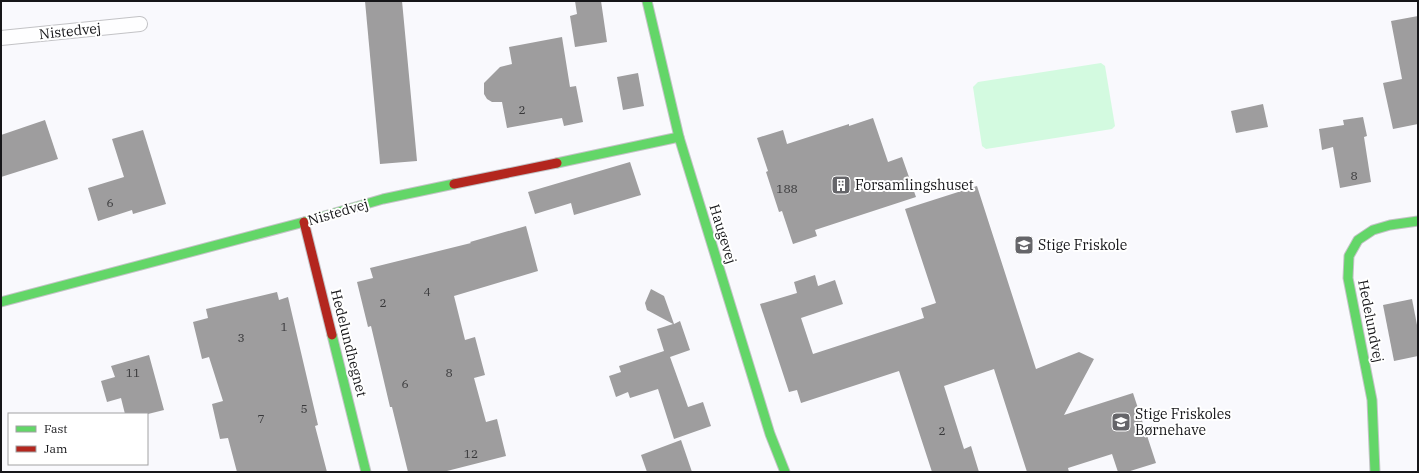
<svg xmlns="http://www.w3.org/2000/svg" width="1419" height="473" font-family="'IBM Plex Serif',serif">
	<rect width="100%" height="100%" fill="#f9f9fd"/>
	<path fill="#d3fae0" d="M1101,63L1105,66L1115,126L1112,129L986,149L982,146L973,87L978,82Z"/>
	<g fill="#9e9d9e">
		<path d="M365,1H402L417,161L380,164Z"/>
		<path d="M575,1H601L607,42L575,47L570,16L577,14Z"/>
		<path d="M1418,16V124L1393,129L1383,83L1402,79L1391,21Z"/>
		<path d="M562,37L570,87L576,86L583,122L564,126L562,118L507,128L502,102H492L487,99L484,94V83L500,67L512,64L509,47Z"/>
		<path d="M638,73L644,106L623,110L617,77Z"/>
		<path d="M1263,104L1268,127L1236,133L1231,111Z"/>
		<path d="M1363,117L1367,136L1364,137L1371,182L1340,188L1333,147L1322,150L1319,129L1344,125L1343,120Z"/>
		<path d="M873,118L888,162L902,157L916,197L815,230L817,236L793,244L782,211L779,212L766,172L768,171L757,138L783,130L787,144L849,124V126Z"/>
		<path d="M45,120L58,159L1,177V135Z"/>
		<path d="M143,130L166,204L133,214L132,210L98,221L88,188L124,177L112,139Z"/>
		<path d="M630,162L641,195L574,215L571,203L535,214L528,192Z"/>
		<path d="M977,186L1036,369L1079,352L1094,359L1064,415L1133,393L1156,463L1127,472H1118L1112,454L1068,468L1069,472H1027L994,369L944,386L964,449L971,446L979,472H932L899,371L801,403L797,390L789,392L760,304L797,293L794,282L815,275L818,286L835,280L843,304L801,318L813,354L924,318L921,308L936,303L905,209Z"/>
		<path d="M526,226L538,271L454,296L465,340L475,337L485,375L474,378L486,422L497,419L506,456L443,472H408L392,407H390L371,326L368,327L357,282L373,278L370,268L471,243L470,242Z"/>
		<path d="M651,289L664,296L674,324L680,321L690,350L670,357L688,407L703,402L711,426L674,439L658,389L630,398L628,392L616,397L609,376L621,372L619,366L664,351L657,329L673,324L647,310L645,303Z"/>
		<path d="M277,292L279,300L288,297L318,425L315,426L327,472H237L228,438L220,439L212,404L223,401L209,357L202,359L193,322L208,318L206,309Z"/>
		<path d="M1412,299L1418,330V356L1394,361L1383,305Z"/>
		<path d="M149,355L164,410L148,414H125L121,398L107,402L101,381L115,377L111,366Z"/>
		<path d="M681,440L692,472H647L641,455Z"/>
	</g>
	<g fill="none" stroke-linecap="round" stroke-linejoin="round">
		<g stroke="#c3c3c6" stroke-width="16">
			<path id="lane" d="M1,38L140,24"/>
		</g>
		<g stroke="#c3c3c6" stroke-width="11">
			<g id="fast">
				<path d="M647,1L679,137L770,434L785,472"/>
				<path d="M557,163L679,137"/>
				<path d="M1,302L304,222L383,199L454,184"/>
				<path d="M332,335L366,472"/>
				<path d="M1375,472L1372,400L1348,278L1349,256L1358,240L1373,230L1390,225L1418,221"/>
			</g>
		</g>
		<g stroke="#c3c3c6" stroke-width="11">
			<g id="jam">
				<path d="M454,184L557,163"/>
				<path d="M304,222L332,335"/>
			</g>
		</g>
		<use href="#lane" stroke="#fefeff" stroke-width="14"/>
		<use href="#fast" stroke="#63d668" stroke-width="9"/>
		<use href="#jam" stroke="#b3261e" stroke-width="9"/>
	</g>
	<defs>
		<g id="building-square" transform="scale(1)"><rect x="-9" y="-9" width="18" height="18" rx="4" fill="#656569" stroke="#fff"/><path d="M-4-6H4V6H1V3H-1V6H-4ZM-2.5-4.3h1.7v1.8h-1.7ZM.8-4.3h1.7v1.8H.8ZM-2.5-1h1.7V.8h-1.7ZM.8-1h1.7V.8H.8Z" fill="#fff"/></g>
		<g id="school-square" transform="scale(1)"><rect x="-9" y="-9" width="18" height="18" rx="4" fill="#656569" stroke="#fff"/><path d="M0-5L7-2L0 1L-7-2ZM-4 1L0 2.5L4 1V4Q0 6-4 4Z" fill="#fff"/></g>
	</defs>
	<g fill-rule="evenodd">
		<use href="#building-square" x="841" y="185"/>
		<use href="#school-square" x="1024" y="245"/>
		<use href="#school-square" x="1121" y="422"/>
	</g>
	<g text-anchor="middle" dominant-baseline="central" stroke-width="4" stroke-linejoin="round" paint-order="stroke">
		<g font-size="12" fill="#38383a">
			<text x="522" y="109">2</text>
			<text x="1354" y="175">8</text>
			<text x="787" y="188">188</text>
			<text x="110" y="202">6</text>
			<text x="427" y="291">4</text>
			<text x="383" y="302">2</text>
			<text x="284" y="326">1</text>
			<text x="241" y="337">3</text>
			<text x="133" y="372">11</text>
			<text x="449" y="372">8</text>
			<text x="405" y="383">6</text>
			<text x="304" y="408">5</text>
			<text x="261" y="418">7</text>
			<text x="942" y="430">2</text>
			<text x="471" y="453">12</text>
		</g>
		<g font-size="14" fill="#161619" stroke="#fff">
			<text transform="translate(70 31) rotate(-6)">Nistedvej</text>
			<text transform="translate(338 212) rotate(-16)">Nistedvej</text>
			<text transform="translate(723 234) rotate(73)">Haugevej</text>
			<text transform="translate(1371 321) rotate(79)">Hedelundvej</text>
			<text transform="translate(349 343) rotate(76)">Hedelundhegnet</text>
		</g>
		<g font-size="14" fill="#161619" stroke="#fff" text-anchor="start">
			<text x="855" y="185">Forsamlingshuset</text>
			<text x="1038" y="245">Stige Friskole</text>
			<text x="1135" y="414">Stige Friskoles<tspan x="1135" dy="16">Børnehave</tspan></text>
		</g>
	</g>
	<rect width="1419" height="473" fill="none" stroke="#161619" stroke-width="4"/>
	<rect x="8" y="413" width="140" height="52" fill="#ffffff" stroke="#a2a2a3"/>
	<rect x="16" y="426" width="20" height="6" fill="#63d668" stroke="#a2a2a3"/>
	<text x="44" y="433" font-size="12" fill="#161619">Fast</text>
	<rect x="16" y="446" width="20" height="6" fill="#b3261e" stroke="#a2a2a3"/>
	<text x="44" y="453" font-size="12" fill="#161619">Jam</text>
</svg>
